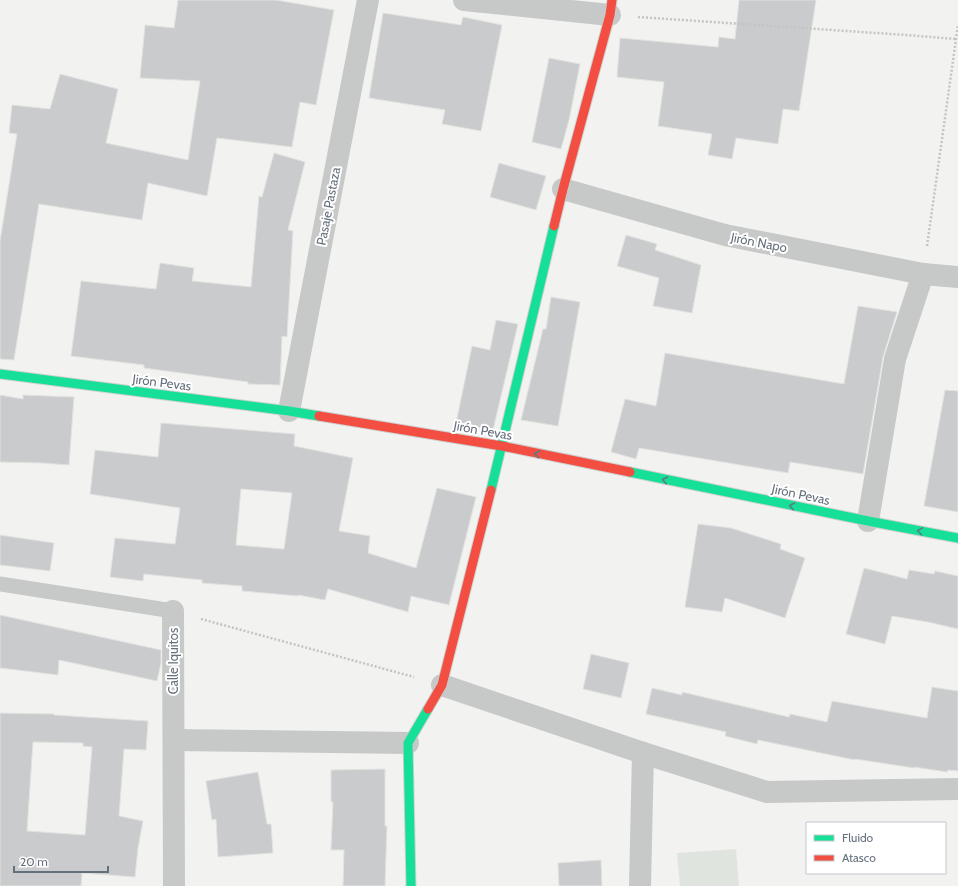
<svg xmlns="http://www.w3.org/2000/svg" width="958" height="886" font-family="Cabin,sans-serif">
	<rect width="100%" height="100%" fill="#f2f2f1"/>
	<path fill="#e0e4df" d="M736,849L739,886H680L677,853Z"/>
	<g fill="#cacbcc" stroke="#e2e2e1" fill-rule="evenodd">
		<path d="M178,0H276L334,10L316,105L300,102L292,147L217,138L207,196L148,183L142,220L39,204L14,360L0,359V241L17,134L9,133L12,105L50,109L60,74L118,89L106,143L188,160L200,81L140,78L145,25L174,28Z"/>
		<path d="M739,0H816L799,111L783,109L778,144L736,138L732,159L708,155L712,134L658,126L664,82L617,77L620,38L718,47L719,37L735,39Z"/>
		<path d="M383,13L461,25L463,17L502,25L481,131L442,124L445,110L369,98Z"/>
		<path d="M549,58L580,64L569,120L561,149L532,142Z"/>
		<path d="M274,153L305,162L288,230L293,231L287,337L282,336L280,385L248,384V382L144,368V365L71,356L81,281L156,289L160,263L194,268L192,281L251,287L259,196L262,197Z"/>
		<path d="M499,163L546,176L536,210L490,197Z"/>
		<path d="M626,235L657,244L655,250L701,265L692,313L653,306L659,278L617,266Z"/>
		<path d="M551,297L580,302L558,426L521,420L543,329H546Z"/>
		<path d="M858,306L897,312L883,357L863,474L790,462L788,473L639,448L636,459L611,452L625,399L656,406L665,353L844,384Z"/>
		<path d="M496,320L518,324L493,430L456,423L472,346L490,350Z"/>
		<path d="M945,390L958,391V512L924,506Z"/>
		<path d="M0,395L23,399V395L74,397L69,465L42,463L0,462Z"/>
		<path d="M161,423L295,434L294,446L353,458L339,531L370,536L368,553L416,568L437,488L476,497L449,605L411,596L408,612L328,589L325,600L298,595V596L242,591V586L202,583V580L144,574L143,581L110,577L115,538L175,544L180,508L90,494L95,450L158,457ZM241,489L292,493L284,549L236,545Z"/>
		<path d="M698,524L731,528L781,544L780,549L805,558L785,618L725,598L722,612L685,607Z"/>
		<path d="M0,535L54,543L50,571L0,565Z"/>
		<path d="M864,568L907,579L909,570L934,574L935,571L958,576V629L928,622L892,616L885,644L846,634Z"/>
		<path d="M0,615L161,650V663L157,681L59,660L58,675L0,668Z"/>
		<path d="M591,654L629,663L621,698L583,689Z"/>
		<path d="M932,687L958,691V771L948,770L947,772L914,767V768L855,759V760L758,740L757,744L725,736L726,732L646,714L652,688L682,695V692L789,717L790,714L827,722L832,701L927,718Z"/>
		<path d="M0,713L54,714V715L148,721L146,750L124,749L119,816L143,821L138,848L135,877L82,873L81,886H0ZM33,742L83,743V746L92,747L85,835L27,831Z"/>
		<path d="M385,769V826H387L385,886H343L344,850H331L333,802H331V770Z"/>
		<path d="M258,772L267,824H271L273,853L218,857L216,819L212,820L206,781Z"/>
		<path d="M601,860L602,886H559L558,863Z"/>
	</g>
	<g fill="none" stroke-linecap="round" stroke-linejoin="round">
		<g stroke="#cfd0d0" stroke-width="11">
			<g id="fast">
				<path d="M0,374L289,411L319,416"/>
				<path d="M630,472L868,521L958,538"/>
				<path d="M491,490L554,226"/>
				<path d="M411,886L408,743L428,709"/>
			</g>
		</g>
		<g stroke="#cfd0d0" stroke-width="11">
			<g id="jam">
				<path d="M554,226L563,189L610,15L612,0"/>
				<path d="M319,416L502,446L630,472"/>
				<path d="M428,709L442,685L491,490"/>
			</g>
		</g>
		<g stroke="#c4c4c5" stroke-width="2.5" stroke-dasharray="2 2" stroke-linecap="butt">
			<path d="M638,17L906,35L956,39"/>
			<path d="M927,246L958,25"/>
			<path d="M201,619L414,677"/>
		</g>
		<path stroke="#c7c8c8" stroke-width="15" d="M0,584L173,611"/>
		<g stroke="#c7c8c8" stroke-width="22">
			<path d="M464,0L610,15"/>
			<path d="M563,189L725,235L923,274L958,277"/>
			<path d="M289,411L368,0"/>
			<path d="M868,521L895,359L923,274"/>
			<path d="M173,611L174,886"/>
			<path d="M442,685L643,753L767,792L958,789"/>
			<path d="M174,740L408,743"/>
			<path d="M640,886L643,753"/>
		</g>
		<use href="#fast" stroke="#16e098" stroke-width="9"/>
		<use href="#jam" stroke="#f24e42" stroke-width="9"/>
	</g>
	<defs><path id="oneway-chevron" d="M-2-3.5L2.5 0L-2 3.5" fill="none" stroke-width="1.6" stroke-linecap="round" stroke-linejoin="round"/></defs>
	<g stroke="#5e7b80">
		<use href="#oneway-chevron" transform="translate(537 454) rotate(-168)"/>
		<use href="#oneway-chevron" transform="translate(665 480) rotate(-168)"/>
		<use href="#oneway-chevron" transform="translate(792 506) rotate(-168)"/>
		<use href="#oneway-chevron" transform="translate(920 531) rotate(-170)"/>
	</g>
	<g text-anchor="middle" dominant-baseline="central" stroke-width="4" stroke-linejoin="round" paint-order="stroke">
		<g font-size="13" fill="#66707d" stroke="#fff">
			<text transform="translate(328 206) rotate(-79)">Pasaje Pastaza</text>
			<text transform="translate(759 242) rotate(11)">Jirón Napo</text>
			<text transform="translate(162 382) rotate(7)">Jirón Pevas</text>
			<text transform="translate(483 430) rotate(10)">Jirón Pevas</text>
			<text transform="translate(801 494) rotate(12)">Jirón Pevas</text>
			<text transform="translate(173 661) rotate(-90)">Calle Iquitos</text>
		</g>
	</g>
	<rect x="806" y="822" width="140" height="52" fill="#ffffff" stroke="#c2c6cb"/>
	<rect x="814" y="835" width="20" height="6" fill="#16e098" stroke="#c2c6cb"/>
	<text x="842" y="842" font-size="12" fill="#66707d">Fluido</text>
	<rect x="814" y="855" width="20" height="6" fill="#f24e42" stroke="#c2c6cb"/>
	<text x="842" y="862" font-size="12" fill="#66707d">Atasco</text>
	<path d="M14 866v6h94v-6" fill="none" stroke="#66707d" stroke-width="2"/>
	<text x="20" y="866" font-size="12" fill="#66707d" stroke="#ffffff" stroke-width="3" paint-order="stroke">20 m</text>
</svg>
